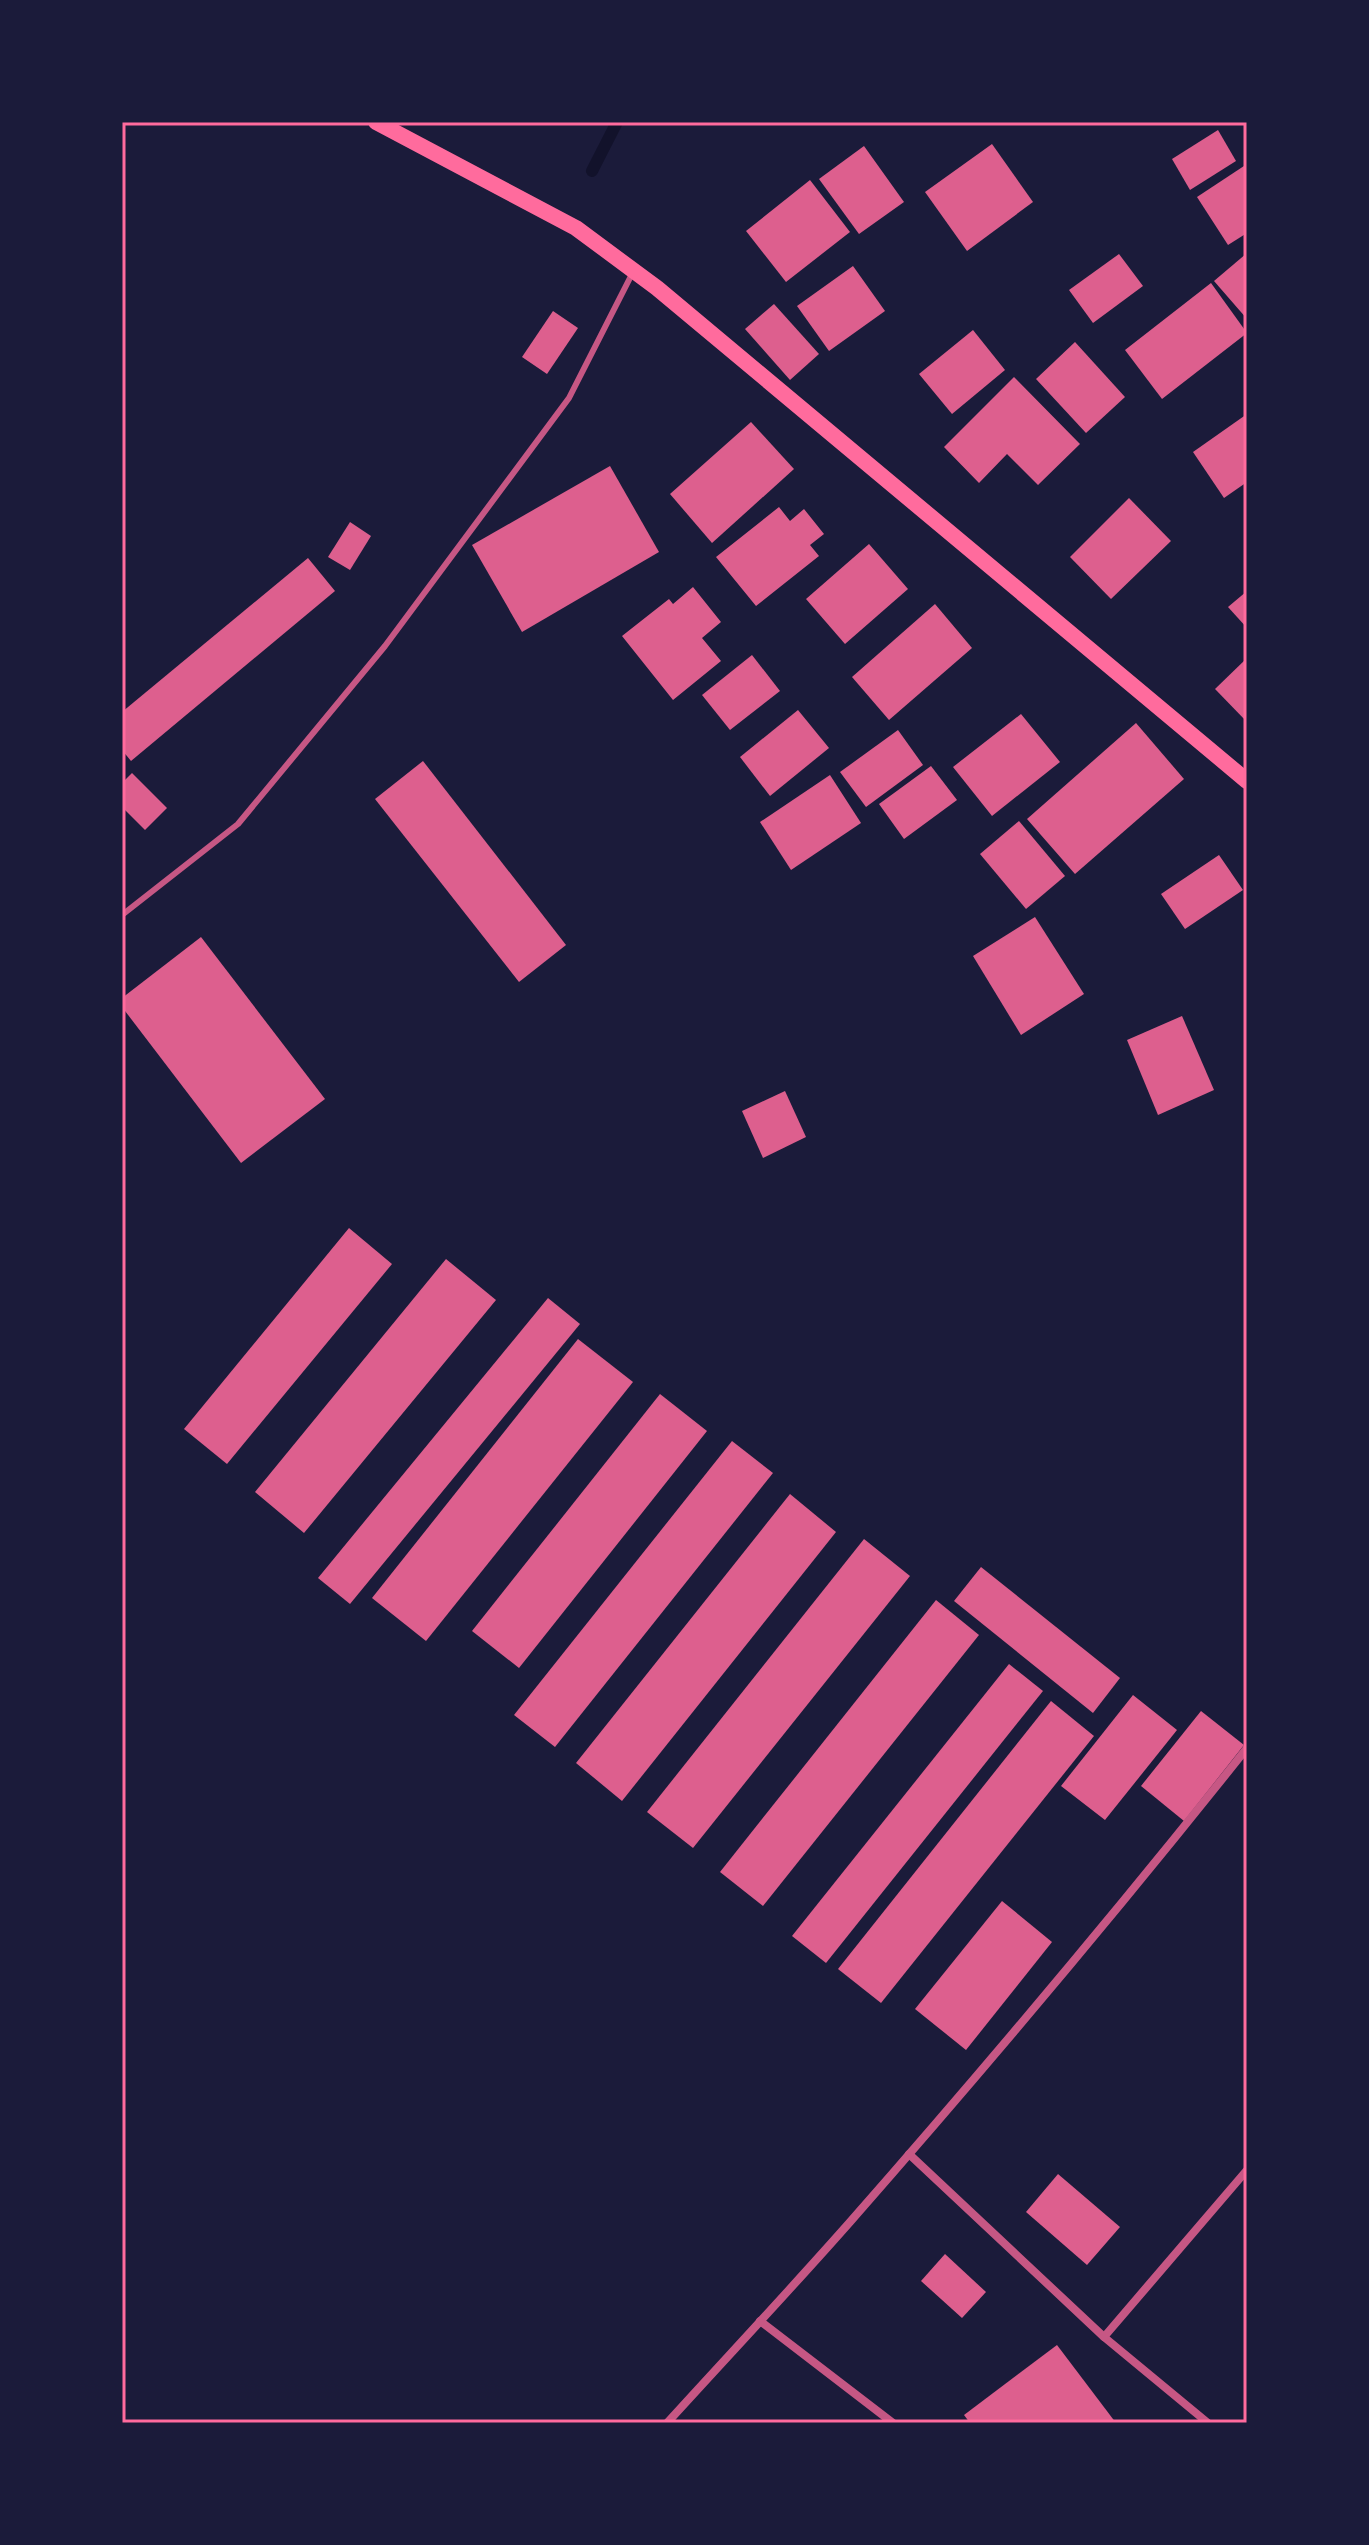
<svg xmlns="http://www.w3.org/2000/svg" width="1369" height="2545" font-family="'Public Sans',sans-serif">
	<rect width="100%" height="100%" fill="#1b1b3a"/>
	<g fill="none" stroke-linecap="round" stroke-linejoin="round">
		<path stroke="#12122b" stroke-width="12" d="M592,171L617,122"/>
	</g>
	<g fill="#dd5f8e">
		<path d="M1218,130L1236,161L1190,190L1172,159Z"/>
		<path d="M992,144L1033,202L967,251L925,192Z"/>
		<path d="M864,146L904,202L859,234L819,179Z"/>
		<path d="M1247,164V233L1228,245L1197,197Z"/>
		<path d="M810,180L850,232L786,282L746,231Z"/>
		<path d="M1247,253V319L1214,281Z"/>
		<path d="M1119,254L1143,286L1093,323L1069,290Z"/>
		<path d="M853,266L885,311L829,351L797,306Z"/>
		<path d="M1211,283L1247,333L1162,399L1125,350Z"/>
		<path d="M774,304L819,354L790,380L745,329Z"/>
		<path d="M553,311L578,328L547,374L522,357Z"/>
		<path d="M973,330L1005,370L952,414L919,374Z"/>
		<path d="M1075,342L1125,397L1086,433L1036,379Z"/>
		<path d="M1014,377L1080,444L1038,485L1007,454L979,483L944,447Z"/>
		<path d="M1247,414V482L1224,498L1193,452Z"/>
		<path d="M751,422L794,469L712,543L670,494Z"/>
		<path d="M610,466L659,552L522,632L472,545Z"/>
		<path d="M1129,498L1171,541L1111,599L1070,557Z"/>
		<path d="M779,507L790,521L804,509L824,534L810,545L819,556L756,606L716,557Z"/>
		<path d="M350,522L371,536L350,570L328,557Z"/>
		<path d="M869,544L908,589L845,644L806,599Z"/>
		<path d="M308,558L335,591L131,761L122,750V712Z"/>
		<path d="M693,587L721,622L702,638L721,661L673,700L622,636L669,599L673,604Z"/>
		<path d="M1247,591V628L1228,607Z"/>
		<path d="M935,604L972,648L889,720L852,677Z"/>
		<path d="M752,655L780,691L730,730L702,695Z"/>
		<path d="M1247,658V722L1215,689Z"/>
		<path d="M798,710L829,748L770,796L740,757Z"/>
		<path d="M1021,714L1060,762L992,816L953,767Z"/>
		<path d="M1136,723L1184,779L1075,874L1027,819Z"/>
		<path d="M898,730L923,765L866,807L840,772Z"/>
		<path d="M423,761L566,945L519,982L375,799Z"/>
		<path d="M931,766L957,800L904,839L879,804Z"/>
		<path d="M132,773L167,808L145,830L122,807V783Z"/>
		<path d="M830,775L861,823L791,870L760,822Z"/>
		<path d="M1019,821L1065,876L1026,909L980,854Z"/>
		<path d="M1219,855L1243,890L1185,929L1161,894Z"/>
		<path d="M1035,917L1084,994L1021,1035L973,956Z"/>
		<path d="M201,937L325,1099L241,1163L122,1007V998Z"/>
		<path d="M1182,1016L1214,1090L1158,1115L1127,1040Z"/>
		<path d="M785,1091L806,1137L763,1158L742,1111Z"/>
		<path d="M349,1228L392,1264L227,1464L184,1429Z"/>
		<path d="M446,1259L496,1300L304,1533L255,1492Z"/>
		<path d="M548,1298L580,1324L350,1604L318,1578Z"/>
		<path d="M578,1339L633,1382L426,1641L372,1598Z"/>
		<path d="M660,1394L707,1431L519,1668L472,1631Z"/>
		<path d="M732,1441L773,1473L555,1747L514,1715Z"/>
		<path d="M790,1494L836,1532L622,1801L576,1763Z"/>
		<path d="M864,1539L910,1576L693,1848L647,1812Z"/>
		<path d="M981,1567L1120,1678L1093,1713L954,1601Z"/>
		<path d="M936,1600L979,1635L763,1906L720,1872Z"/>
		<path d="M1009,1664L1043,1691L826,1963L792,1936Z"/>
		<path d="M1133,1695L1177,1730L1105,1820L1061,1786Z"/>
		<path d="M1051,1701L1094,1736L881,2003L838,1969Z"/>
		<path d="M1201,1711L1244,1745L1184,1821L1141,1786Z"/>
		<path d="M1002,1901L1052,1942L966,2050L915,2009Z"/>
		<path d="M1058,2174L1120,2227L1087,2265L1026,2212Z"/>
		<path d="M945,2254L986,2292L962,2318L921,2281Z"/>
		<path d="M1057,2345L1116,2423H970L964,2415Z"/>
	</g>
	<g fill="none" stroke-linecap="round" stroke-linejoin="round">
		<path stroke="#c65784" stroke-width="6" d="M122,915L238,824L385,646L569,398L633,272"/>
		<g stroke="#c65784" stroke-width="8">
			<path d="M909,2154L1104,2337L1208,2423"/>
			<path d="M760,2321L893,2423"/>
			<path d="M1104,2337L1247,2170"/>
			<path d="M667,2423C728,2356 790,2290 850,2222C986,2067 1119,1909 1247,1748"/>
		</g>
		<path stroke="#ff6b9d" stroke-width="16" d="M376,122L576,228L657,288L1247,781"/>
	</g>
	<rect width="1369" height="2545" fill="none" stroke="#1b1b3a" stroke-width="248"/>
	<rect x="124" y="124" width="1121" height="2297" fill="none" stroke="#ff6b9d" stroke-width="3"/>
</svg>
